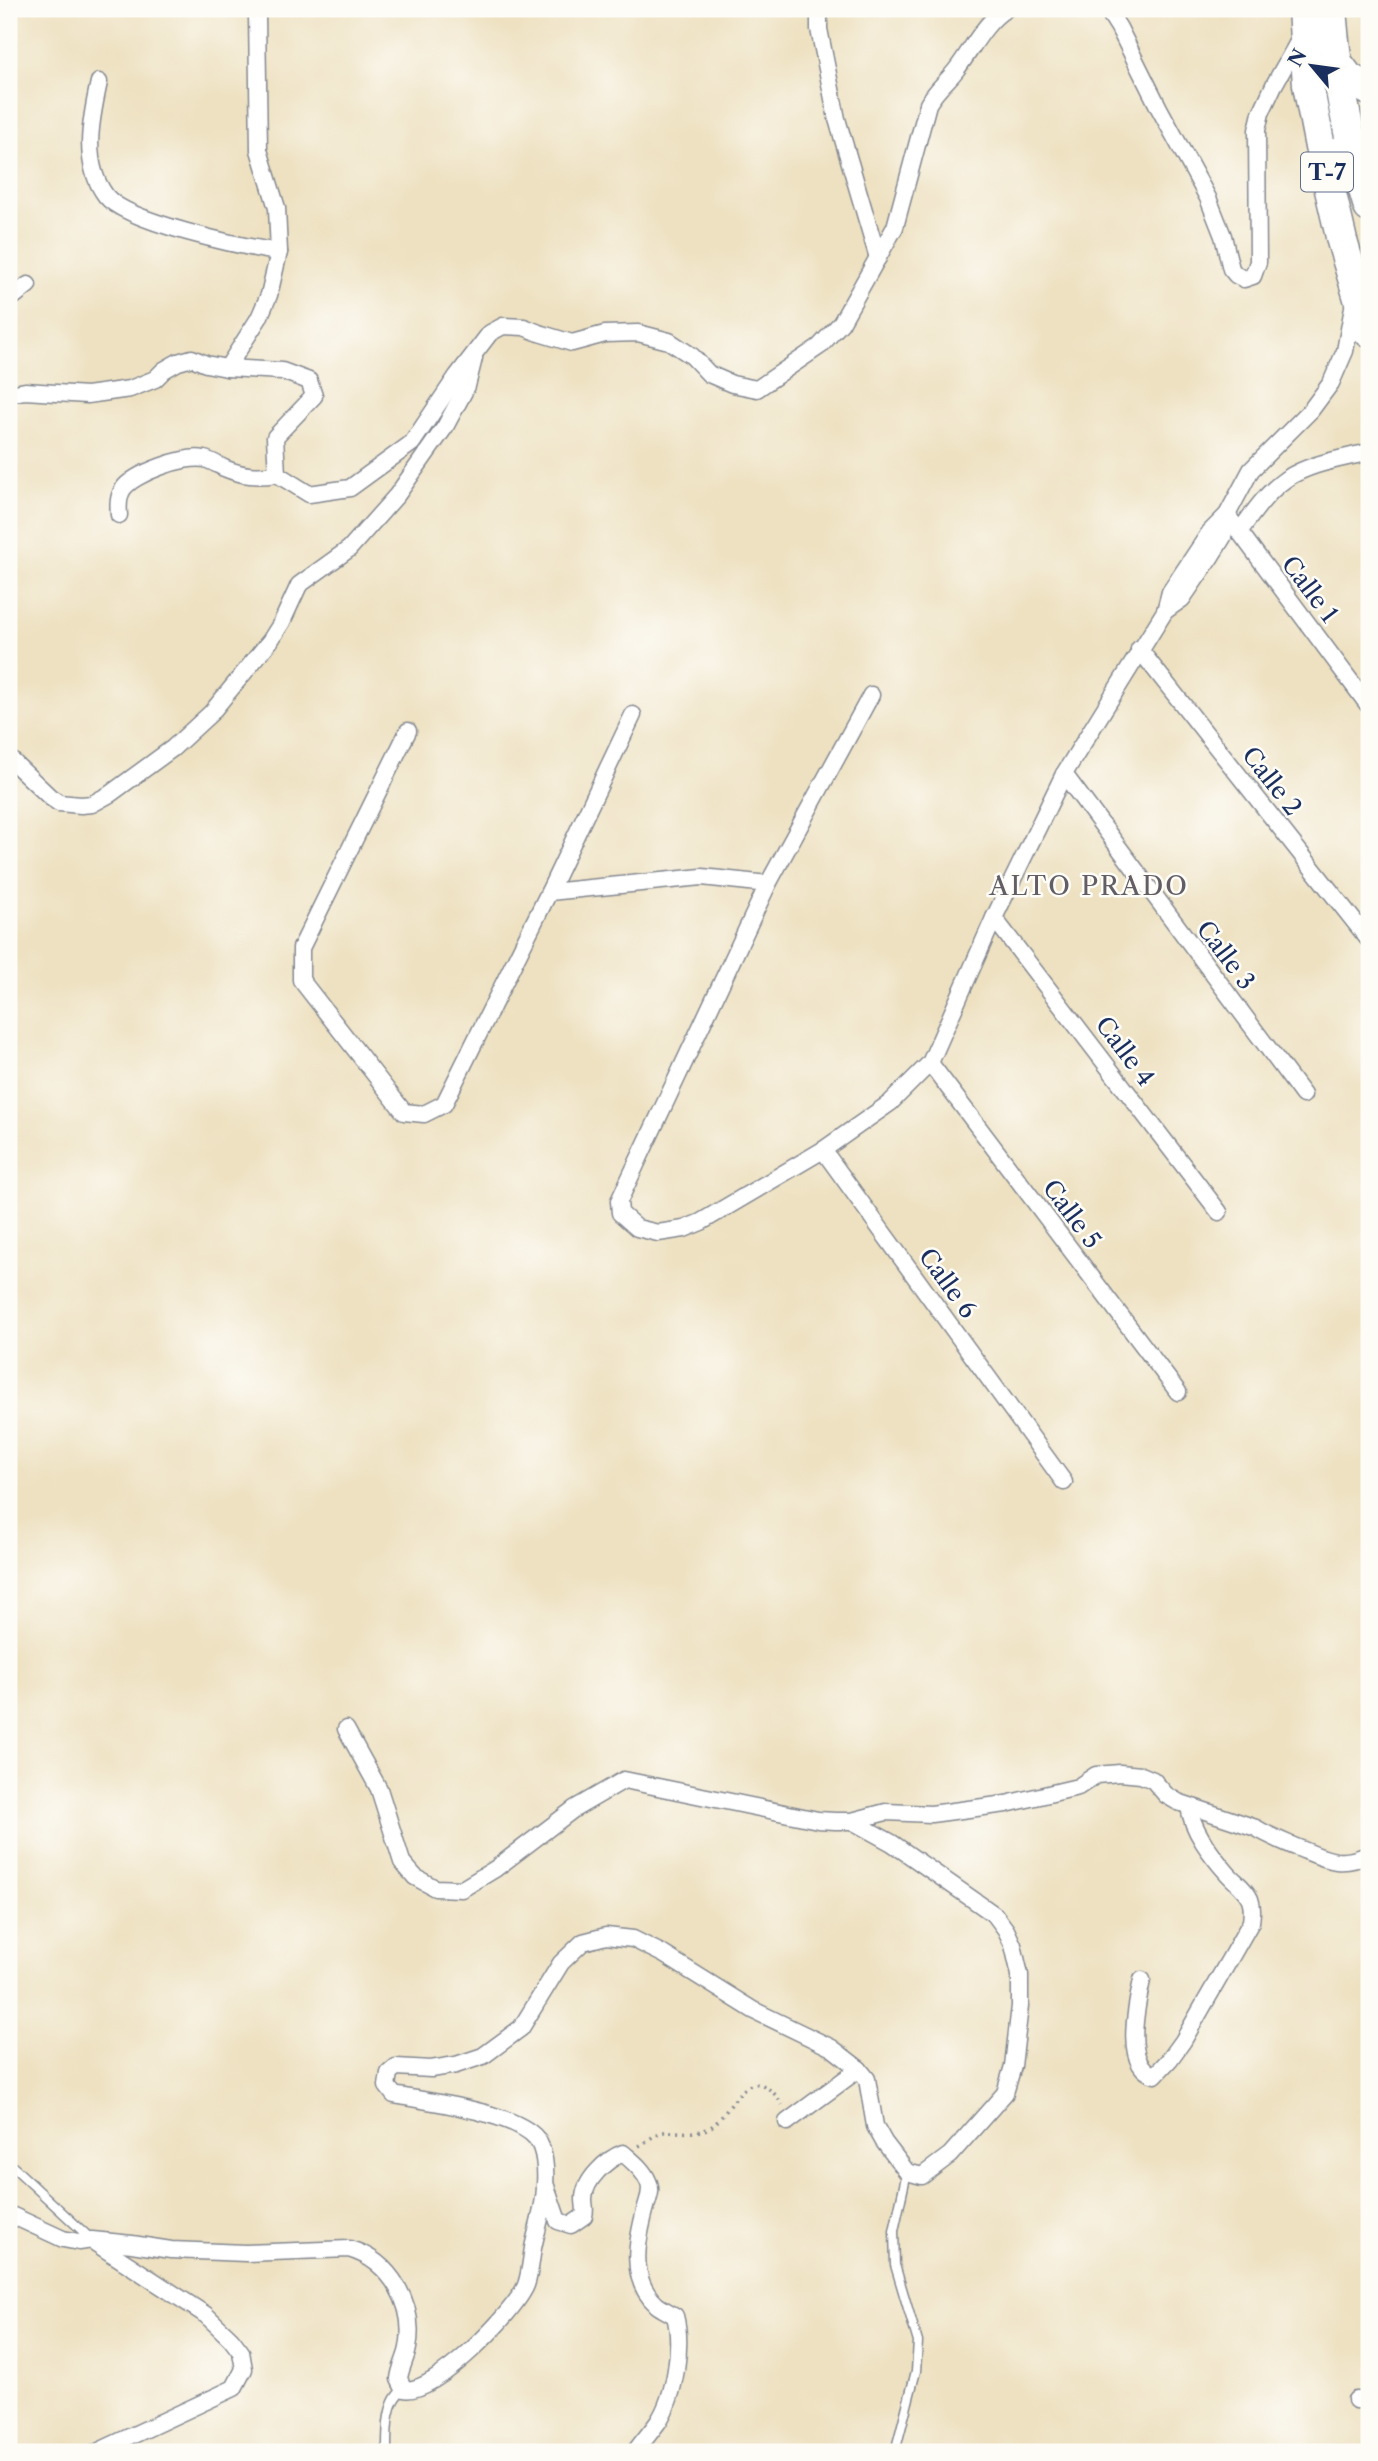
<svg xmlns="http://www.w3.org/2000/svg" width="1378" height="2461" font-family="'Libre Caslon Text',serif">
	<rect width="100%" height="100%" fill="#fdfcf7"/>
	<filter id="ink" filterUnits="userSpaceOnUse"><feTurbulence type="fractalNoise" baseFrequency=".0143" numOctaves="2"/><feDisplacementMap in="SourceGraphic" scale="14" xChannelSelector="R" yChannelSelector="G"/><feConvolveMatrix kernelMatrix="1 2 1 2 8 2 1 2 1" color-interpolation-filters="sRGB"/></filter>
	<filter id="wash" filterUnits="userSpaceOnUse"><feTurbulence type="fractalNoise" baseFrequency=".00686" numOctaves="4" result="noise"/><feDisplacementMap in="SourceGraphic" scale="28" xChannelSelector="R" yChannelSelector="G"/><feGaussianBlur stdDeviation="1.57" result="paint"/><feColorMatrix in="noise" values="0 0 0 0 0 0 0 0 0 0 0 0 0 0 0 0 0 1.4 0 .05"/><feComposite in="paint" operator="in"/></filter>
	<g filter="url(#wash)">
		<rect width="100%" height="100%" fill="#eee1c1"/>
	</g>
	<g filter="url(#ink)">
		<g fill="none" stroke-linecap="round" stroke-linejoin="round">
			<g stroke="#848890" stroke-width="11">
				<g id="lane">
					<path d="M1369,1428V1438"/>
					<path d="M9,2163L90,2238"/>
					<path d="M387,2452C387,2432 386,2400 404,2389"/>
					<path d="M895,2452L916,2371L918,2342L895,2265L894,2231L907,2172"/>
				</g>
			</g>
			<g stroke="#848890" stroke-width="19">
				<g id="street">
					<path d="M819,9V29L837,119L878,258"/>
					<path d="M1107,9L1119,28L1159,108L1208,198L1223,236L1231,269L1236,275L1244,279L1253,276L1258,262L1257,130L1261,113L1274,85L1301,37"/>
					<path d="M99,82C91,119 81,163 106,196C126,222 244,247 279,252"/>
					<path d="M1320,147L1351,145L1369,137"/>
					<path d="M9,300L28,285"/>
					<path d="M227,368L259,318L269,295L279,252L277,208L259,150L257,15L255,9"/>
					<path d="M9,394L25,391L87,395L130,389L155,379L164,370L178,362L192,358L206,364L227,368L282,371L309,381L314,396L275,437L277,474L309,494L350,488L412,443L457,376L490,333L503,326L524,327L539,333L572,343L605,334L638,333L669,341L692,356L709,374L732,384L757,389L820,346L841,323L895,227L928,104C938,87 946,83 956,70C971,51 985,21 1006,9"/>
					<path d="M119,515C118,505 118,497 123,489C134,473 186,455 204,459C210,460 218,465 224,468C243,476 257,477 277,474"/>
					<path d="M1227,515L1369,706"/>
					<path d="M1239,532C1253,513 1267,492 1286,479C1310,463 1342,459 1369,452"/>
					<path d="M1165,611L1182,599L1210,558L1223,537L1227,515"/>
					<path d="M1139,649L1369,940"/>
					<path d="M408,731L301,948V980L404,1112L424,1114L444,1104L549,892L633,715"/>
					<path d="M9,758L50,797L59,803L81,805L92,804L110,794L173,748L211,713L270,641L282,622L299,585L349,549L397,495L445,427L467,386L474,358"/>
					<path d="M1064,774L1303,1095"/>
					<path d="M768,884L871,695"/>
					<path d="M549,892L702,877L768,884L619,1201L620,1213L637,1228L658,1233L684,1229L701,1222L823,1150L890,1103L930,1063L994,918L1064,774L1165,611L1170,592L1210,532L1227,515L1251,470L1311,410L1331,383L1345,351L1354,302"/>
					<path d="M994,918L1219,1212"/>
					<path d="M930,1063L1178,1392"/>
					<path d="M823,1150L1064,1482"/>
					<path d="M346,1729L379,1789L402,1862L415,1877L435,1888L462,1889L495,1869L574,1809L624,1780L818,1820L835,1821H852L886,1812L931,1814L1006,1804L1078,1787L1096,1775L1120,1773L1141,1775L1153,1780L1166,1795L1178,1802L1256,1828C1269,1836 1282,1841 1296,1847C1324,1858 1339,1869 1369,1854"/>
					<path d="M1142,1980C1137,2004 1122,2067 1155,2075L1170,2059L1183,2041L1251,1922C1252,1914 1253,1907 1250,1899C1245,1888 1236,1883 1228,1874C1212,1856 1192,1831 1189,1806"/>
					<path d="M787,2122L859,2069"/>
					<path d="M546,2186L558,2221L571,2225L584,2216C586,2209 584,2206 584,2199C584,2180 607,2159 623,2153C632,2161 643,2169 648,2181C653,2190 648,2199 646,2207C637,2240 628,2279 657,2305C662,2309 669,2312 675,2316C683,2345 675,2396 658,2422C651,2432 642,2442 635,2452"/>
					<path d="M9,2214L63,2239L79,2242L92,2240L132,2244L171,2250L246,2253L349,2249C391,2261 416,2305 408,2348C406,2359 400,2368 399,2379L404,2389C433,2396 515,2312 526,2285C530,2274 531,2260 533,2248C537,2228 545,2206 545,2185C546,2171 545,2149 536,2138C514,2112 429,2102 394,2095L387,2086L389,2073L396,2067L431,2069L456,2065L483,2056L521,2028L561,1963L583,1942L606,1936L633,1939L663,1954L753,2010L832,2048L859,2069L867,2079L875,2126L884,2142L907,2172L922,2176L950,2155L1005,2093L1013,2066L1020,2006V1975L1013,1945L1006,1930L995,1915L892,1843L852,1821"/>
					<path d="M94,2242L206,2315L231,2339L241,2352L244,2369L234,2388L97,2452"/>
					<path d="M1356,2400L1369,2401"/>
				</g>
			</g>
			<g stroke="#848890" stroke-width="33">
				<g id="highway">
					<path d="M1303,9L1308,85L1320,147L1342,241L1369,332"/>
					<path d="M1331,9C1336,76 1349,143 1369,207"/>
					<path d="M1336,61L1348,77L1369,90"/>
				</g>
			</g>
			<path stroke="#848890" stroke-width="3.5" stroke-dasharray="2 5" stroke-linecap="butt" d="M639,2146C647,2142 654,2134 663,2132C678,2131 692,2135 707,2129C727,2121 742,2073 764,2086C773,2091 777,2096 782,2105"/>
			<use href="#lane" stroke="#fff" stroke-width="8"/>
			<use href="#street" stroke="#fff" stroke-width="16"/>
			<use href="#highway" stroke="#fff" stroke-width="30"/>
		</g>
	</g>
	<g text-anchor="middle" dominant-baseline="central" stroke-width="5" stroke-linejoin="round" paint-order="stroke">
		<rect fill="#fdfcf7" stroke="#5f6c8c" stroke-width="2" x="1301" y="152.5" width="52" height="39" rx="5"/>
		<g font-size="23" font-weight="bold" fill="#1b2f5e">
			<text x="1327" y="172">T-7</text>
		</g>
		<g font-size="24" fill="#1b2f5e" stroke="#fdfcf7">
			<text transform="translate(1310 589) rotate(53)">Calle 1</text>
			<text transform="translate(1272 781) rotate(52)">Calle 2</text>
			<text transform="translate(1226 955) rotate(53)">Calle 3</text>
			<text transform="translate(1125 1051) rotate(53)">Calle 4</text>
			<text transform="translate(1072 1214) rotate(53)">Calle 5</text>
			<text transform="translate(948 1283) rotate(54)">Calle 6</text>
		</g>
		<g font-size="26" letter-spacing="2" fill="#635e66" stroke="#fdfcf7">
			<text x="1089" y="886">ALTO PRADO</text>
		</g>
	</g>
	<rect width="1378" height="2461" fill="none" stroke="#fdfcf7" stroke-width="35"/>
	<g transform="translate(1312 66) rotate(299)" stroke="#fdfcf7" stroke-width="5" paint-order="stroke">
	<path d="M0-5L12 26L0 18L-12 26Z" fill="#1b2f5e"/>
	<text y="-10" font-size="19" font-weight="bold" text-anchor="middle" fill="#1b2f5e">N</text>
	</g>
</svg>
